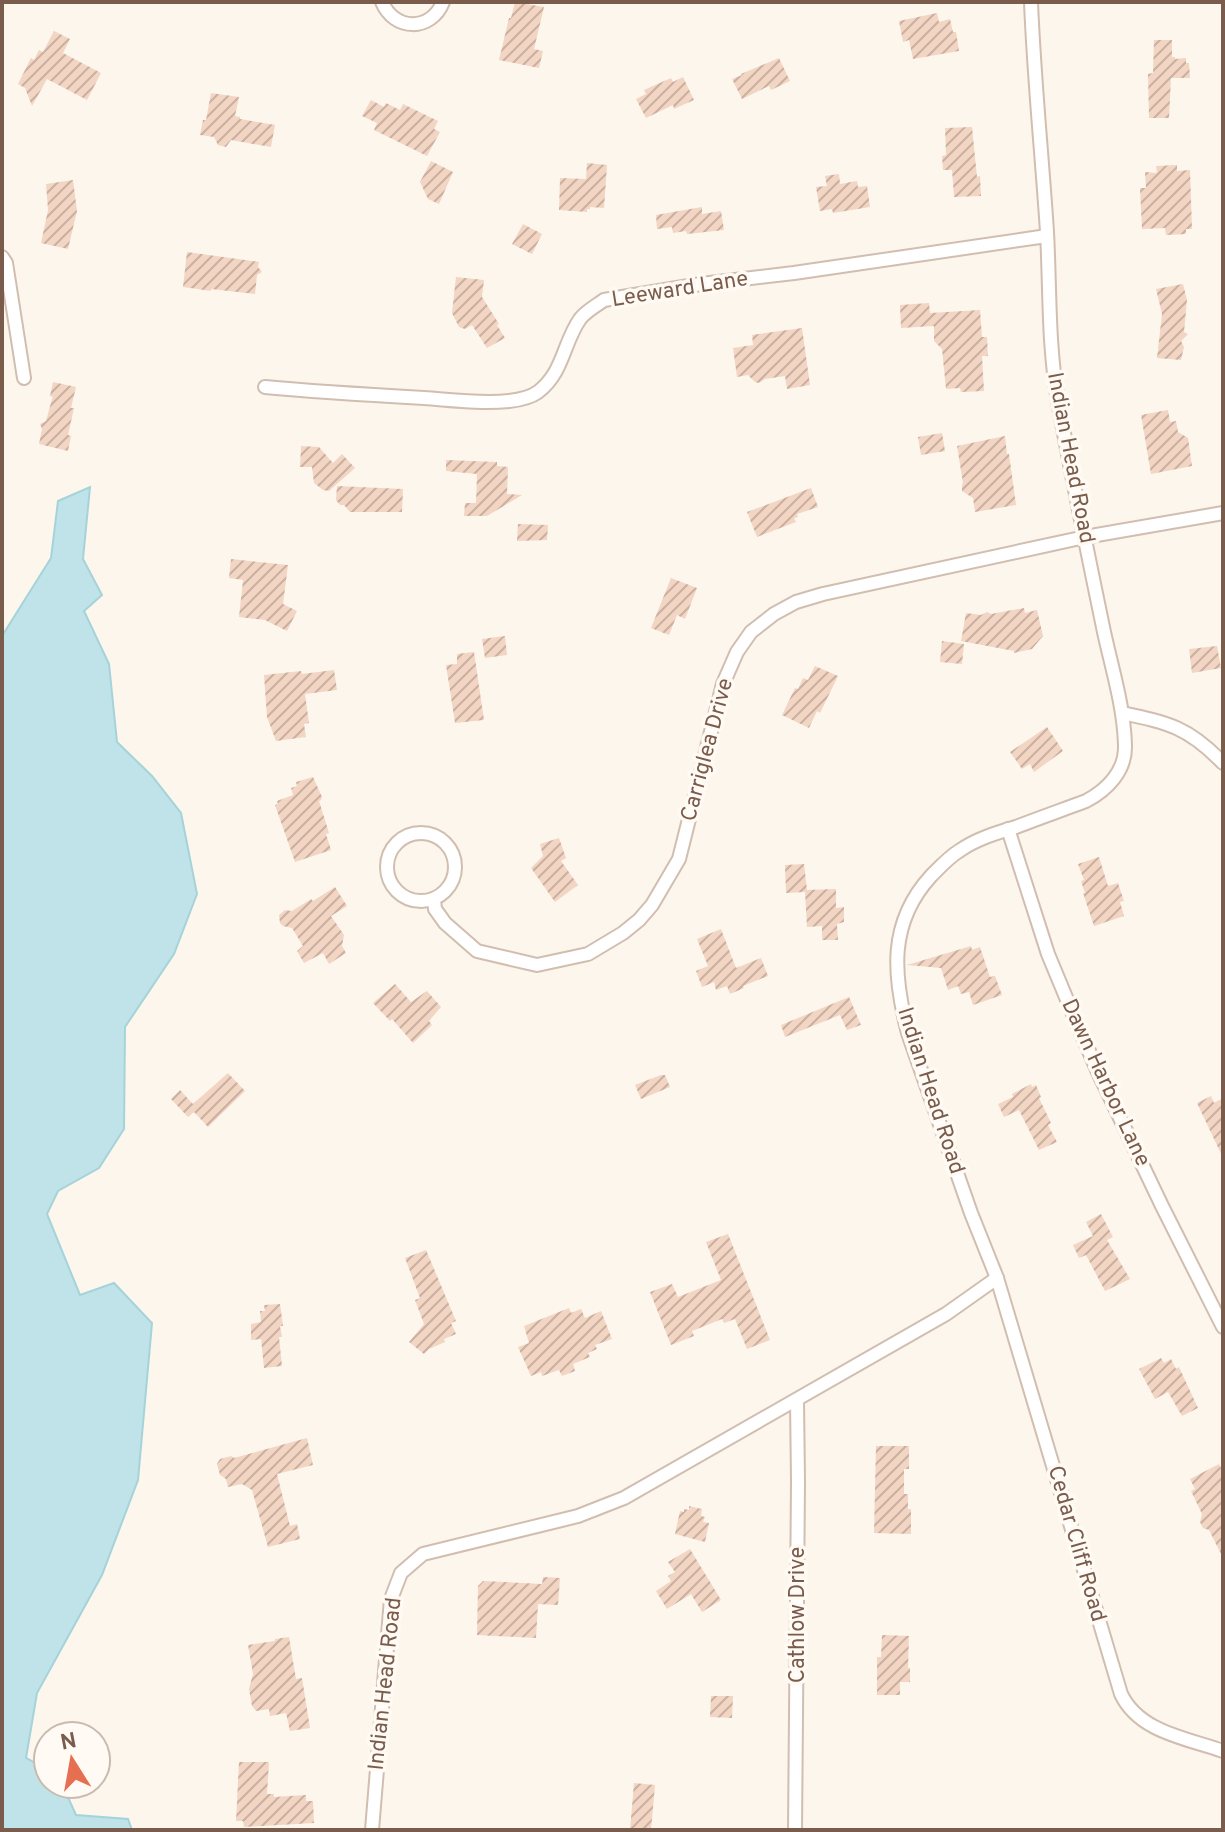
<svg xmlns="http://www.w3.org/2000/svg" width="1225" height="1832" font-family="Overpass,sans-serif">
	<defs>
		<pattern id="building-hatch" width="6" height="6" patternUnits="userSpaceOnUse" patternTransform="scale(2)"><rect width="6" height="6" fill="#f3d5c3"/><path d="M-1 1l2-2M0 6l6-6M5 7l2-2" fill="none" stroke="#cab0a1"/></pattern>
	</defs>
	<rect width="100%" height="100%" fill="#fdf6ec"/>
	<path fill="#bfe3e8" stroke="#a5d3da" stroke-width="2" d="M90,487L83,559L102,595L84,611L109,664L117,742L152,776L181,813L197,894L174,954L125,1027L124,1129L99,1168L58,1191L47,1214L80,1295L114,1283L152,1323L138,1480L102,1575L37,1693L26,1758L48,1770V1784H62L76,1815L128,1819L132,1830H2V636L51,558L58,501Z"/>
	<g fill="url(#building-hatch)">
		<path d="M515,2L544,7L534,49L543,51L539,68L499,60L509,18H511Z"/>
		<path d="M937,13L939,22L950,19L953,32H956L959,51L913,59L909,40L903,42L899,21Z"/>
		<path d="M54,31L70,39L63,53L101,73L87,100L47,79L32,106L25,88L18,84L31,58L34,60L39,50L43,52Z"/>
		<path d="M1154,40H1172V57H1175V59L1186,58V63H1189L1190,78H1171L1169,118H1149L1148,74L1153,73Z"/>
		<path d="M779,58L790,81L771,90L769,86L742,99L732,79L742,75L741,74Z"/>
		<path d="M683,77L694,100L674,109L673,105L646,118L636,99L646,94L644,90L671,78L673,82Z"/>
		<path d="M211,93L239,97L235,116L240,117V119L275,125L271,147L231,140L226,147L218,145L214,137L200,135L203,120H206Z"/>
		<path d="M371,100L384,107L386,103L400,110L403,104L438,121L434,129L440,132L427,156L374,130L377,123L362,116Z"/>
		<path d="M972,127L977,177L980,176L981,196L954,197L952,170H943L942,156L946,155L945,128Z"/>
		<path d="M431,161L453,172L439,204L428,199L420,182Z"/>
		<path d="M587,163L607,165L604,208L590,207V209H587V212L559,210L560,178L586,179Z"/>
		<path d="M1177,165V171L1190,170L1192,229H1186V234L1166,235L1165,228L1142,229L1140,188H1146L1145,172L1157,173L1156,166Z"/>
		<path d="M839,174L840,184L857,181L858,187L867,186L870,207L833,213L832,209L820,211L816,187L827,186L825,176Z"/>
		<path d="M73,180L77,211L68,249L41,243L48,210L46,184Z"/>
		<path d="M702,207V214L721,211L724,230L687,234L686,231L673,233L672,227L657,229L656,215Z"/>
		<path d="M523,224L542,234L532,254L512,244Z"/>
		<path d="M187,252L259,262L258,267L262,272L257,275L255,294L211,289V291L183,287Z"/>
		<path d="M456,277L484,280L482,297L499,324L497,325L505,338L487,348L472,325L465,329L459,327L452,313Z"/>
		<path d="M1183,284L1187,300L1184,332L1188,334L1181,341L1184,347L1181,360L1157,358L1162,314L1156,289Z"/>
		<path d="M929,303L930,313L980,310L982,337H987L988,356H982L984,391L961,392L960,388L946,389L942,349L934,341V326L901,328L900,305Z"/>
		<path d="M802,328L810,385L787,389L785,376L765,379L759,383L755,382L748,375L737,377L733,348L753,345L752,335Z"/>
		<path d="M53,382L76,387L71,408H74L68,435L71,436L68,451L39,444L42,429L40,424L46,421L52,399L53,397L50,396Z"/>
		<path d="M1168,410L1170,422L1176,421L1178,432L1188,438L1192,466L1151,474L1141,415Z"/>
		<path d="M942,433L945,451L921,455L918,437Z"/>
		<path d="M1005,436L1007,454H1009L1016,505L975,512L973,498L962,491V485L963,483L957,446Z"/>
		<path d="M301,446L319,447L333,463L342,454L355,468L329,491L323,490L314,483L312,467H300Z"/>
		<path d="M446,460L497,462V466L508,467L507,494L522,495L487,516H464L465,503H476L477,474L446,471Z"/>
		<path d="M337,486L403,489L402,512H350L344,505H340L336,500Z"/>
		<path d="M811,488L818,507L797,514L798,517L794,518L796,522L757,537L747,512Z"/>
		<path d="M518,524L548,525L547,540L517,541Z"/>
		<path d="M231,559L288,565L283,604L297,611L287,631L265,620L239,617L243,580L229,578Z"/>
		<path d="M671,578L697,588L685,619L677,615L669,635L651,628Z"/>
		<path d="M1024,608L1025,613L1037,610L1043,636L1032,649L1014,653V651L961,641L966,613L981,615L987,612L991,614Z"/>
		<path d="M505,636L507,655L485,658L482,639Z"/>
		<path d="M942,641L964,644L962,664L940,662Z"/>
		<path d="M1217,646L1221,668L1192,673L1189,649Z"/>
		<path d="M474,652L484,720L455,723L446,665L457,664V654Z"/>
		<path d="M815,666L838,676L820,713L817,711L809,728L782,715L795,688L798,689L803,678L808,680Z"/>
		<path d="M334,670L337,690L305,694L309,723L304,724L306,737L276,741L267,717L264,675L301,671L302,674Z"/>
		<path d="M1047,727L1063,751L1034,772L1030,764L1022,769L1010,752Z"/>
		<path d="M313,777L322,797L321,800L319,801L329,833L326,834L331,850L295,862L275,805L278,804L277,801L293,795L291,788L297,786L296,782Z"/>
		<path d="M559,838L566,858L561,861L578,885L555,902L531,868L543,856L540,844Z"/>
		<path d="M1099,857L1108,886L1118,883L1124,901L1120,902L1124,916L1094,926L1083,893H1085L1081,881L1084,880L1078,864Z"/>
		<path d="M804,864L807,890L836,889V908L844,907V922L837,924L838,940H822V926L807,927L805,892L786,893L785,865Z"/>
		<path d="M335,887L347,906L331,916L344,935L342,946L346,953L329,964L323,953L304,963L297,951L303,946L292,928L283,926L280,923L279,915L285,910L292,911L311,899L313,901Z"/>
		<path d="M721,929L736,968L761,958L768,976L743,986L744,988L730,994L727,986L716,990L714,982L702,987L696,971L708,966L697,939Z"/>
		<path d="M971,946L972,950L980,947L990,977L995,976L1002,995L973,1005L969,992L961,994L958,986L948,990L941,968L907,965Z"/>
		<path d="M395,984L411,1002L427,991L441,1007L429,1021L432,1025L413,1043L392,1019L390,1021L373,1003Z"/>
		<path d="M849,997L861,1025L847,1030L840,1015L785,1037L781,1025Z"/>
		<path d="M228,1073L245,1091L208,1127L194,1112L188,1117L171,1099L180,1090L193,1104Z"/>
		<path d="M661,1075H665L670,1087L641,1099L635,1085Z"/>
		<path d="M1031,1084L1032,1087L1036,1085L1041,1097L1039,1098L1051,1123L1048,1125L1057,1142L1039,1150L1019,1110L1004,1117L998,1104L1013,1097L1012,1094Z"/>
		<path d="M1211,1096L1214,1103L1223,1098V1158L1197,1103Z"/>
		<path d="M1101,1214L1113,1237L1107,1240L1130,1279L1105,1291L1086,1255L1079,1258L1073,1245L1093,1236L1086,1222Z"/>
		<path d="M728,1234L770,1340L747,1349L735,1319L724,1323L722,1319L692,1331L694,1336L671,1345L650,1292L672,1284L678,1297L721,1280L706,1242Z"/>
		<path d="M426,1250L456,1321L451,1323L456,1334L444,1339L445,1342L429,1349L424,1354L409,1342L424,1324L415,1300L420,1298L405,1258Z"/>
		<path d="M280,1304L283,1326H280L282,1337H279L282,1366L264,1368L261,1339L251,1340V1324L261,1322L260,1311H265L264,1305Z"/>
		<path d="M569,1308L571,1313L581,1309L585,1318L601,1311L612,1339L595,1345L597,1349L588,1353L590,1357L573,1364L575,1371L562,1376L559,1370L542,1376L541,1372L531,1376L518,1347L529,1343L524,1326Z"/>
		<path d="M1161,1358L1164,1363L1171,1359L1176,1369L1179,1367L1198,1408L1182,1416L1168,1392L1155,1399L1139,1369Z"/>
		<path d="M307,1438L313,1465L277,1474L290,1526L297,1524L300,1539L268,1547L252,1490L242,1484L228,1487L226,1479L220,1475L217,1464L220,1459L231,1456L234,1458Z"/>
		<path d="M876,1446H909V1469H904V1494H908V1509H911V1534L874,1533Z"/>
		<path d="M1219,1464L1223,1472V1558L1209,1530L1203,1528L1200,1522L1202,1514L1191,1491L1195,1489L1190,1479Z"/>
		<path d="M689,1506L702,1509L701,1516L705,1517L703,1522L709,1523L705,1542L675,1534L680,1511L684,1512V1509L689,1510Z"/>
		<path d="M690,1549L721,1600L702,1612L691,1594L667,1609L656,1591L671,1581L668,1576L675,1572L668,1562Z"/>
		<path d="M543,1577L560,1578L558,1605L538,1604L536,1638L477,1635L478,1586L483,1581L542,1584Z"/>
		<path d="M882,1635L909,1636L908,1668H910V1682H900V1695H877V1657H881Z"/>
		<path d="M289,1637L296,1679L302,1678L310,1728L290,1731L286,1713L270,1716L269,1709L256,1711L252,1706L249,1689L253,1674L248,1645L275,1641V1639Z"/>
		<path d="M711,1696H733L732,1718L710,1717Z"/>
		<path d="M239,1762H269L267,1794H274V1797L306,1795V1801H313L314,1823L244,1827L243,1821H236Z"/>
		<path d="M634,1783L655,1785L651,1830H630Z"/>
	</g>
	<g fill="none" stroke-linecap="round" stroke-linejoin="round">
		<g stroke="#d1beb0" stroke-width="16">
			<g id="street">
				<path d="M382,2C394,31 431,32 443,2"/>
				<path d="M1031,2C1034,79 1042,155 1047,232C1050,288 1048,345 1058,401C1072,478 1088,555 1104,632C1112,669 1124,707 1125,745C1126,771 1107,790 1086,801C1062,810 1039,818 1016,827C996,833 976,839 959,851C949,857 940,867 931,876C888,923 893,975 908,1033L971,1213L997,1278L1121,1694C1139,1732 1186,1738 1223,1751"/>
				<path d="M2,257L6,263L24,378"/>
				<path d="M265,387C318,392 371,395 424,398C452,400 481,404 509,401C518,400 531,397 538,392C564,372 563,343 580,319C586,311 596,306 604,300L701,284L794,273L1047,236"/>
				<path d="M1122,713C1169,723 1188,727 1223,763"/>
				<path d="M1008,829L1048,954L1070,1007L1098,1072L1162,1206L1223,1327"/>
				<circle cx="421" cy="867" r="34"/>
				<path d="M434,900L435,909L445,923L477,951L537,965L588,954L623,933L639,920L652,905L679,859L723,684L737,652L751,632L774,614L796,602L823,594L1085,537L1223,513"/>
				<path d="M372,1830L391,1599L401,1573L423,1554L578,1516L624,1498L946,1314L997,1278"/>
				<path d="M795,1830L798,1481L797,1401"/>
			</g>
		</g>
		<use href="#street" stroke="#fff" stroke-width="12"/>
	</g>
	<g text-anchor="middle" dominant-baseline="central" stroke-width="7" stroke-linejoin="round" paint-order="stroke">
		<g font-size="22" fill="#7a5c4d" stroke="#fffaf3">
			<text transform="translate(680 290) rotate(-9)">Leeward Lane</text>
			<text transform="translate(1070 458) rotate(79)">Indian Head Road</text>
			<text transform="translate(708 750) rotate(-75)">Carriglea Drive</text>
			<text transform="translate(1105 1083) rotate(65)">Dawn Harbor Lane</text>
			<text transform="translate(930 1091) rotate(72)">Indian Head Road</text>
			<text transform="translate(1076 1544) rotate(74)">Cedar Cliff Road</text>
			<text transform="translate(798 1615) rotate(-90)">Cathlow Drive</text>
			<text transform="translate(386 1684) rotate(-84)">Indian Head Road</text>
		</g>
	</g>
	<rect width="1225" height="1832" fill="none" stroke="#7a5c4d" stroke-width="8"/>
	<g transform="translate(72 1760) rotate(349)"><circle r="38" fill="#fffaf3" stroke="#cabbb1" stroke-width="2"/>
	<path d="M0-6L14 30L0 20L-14 30Z" fill="#e76f51"/>
	<text y="-12" font-size="22" font-weight="bold" text-anchor="middle" fill="#7a5c4d">N</text>
	</g>
</svg>
